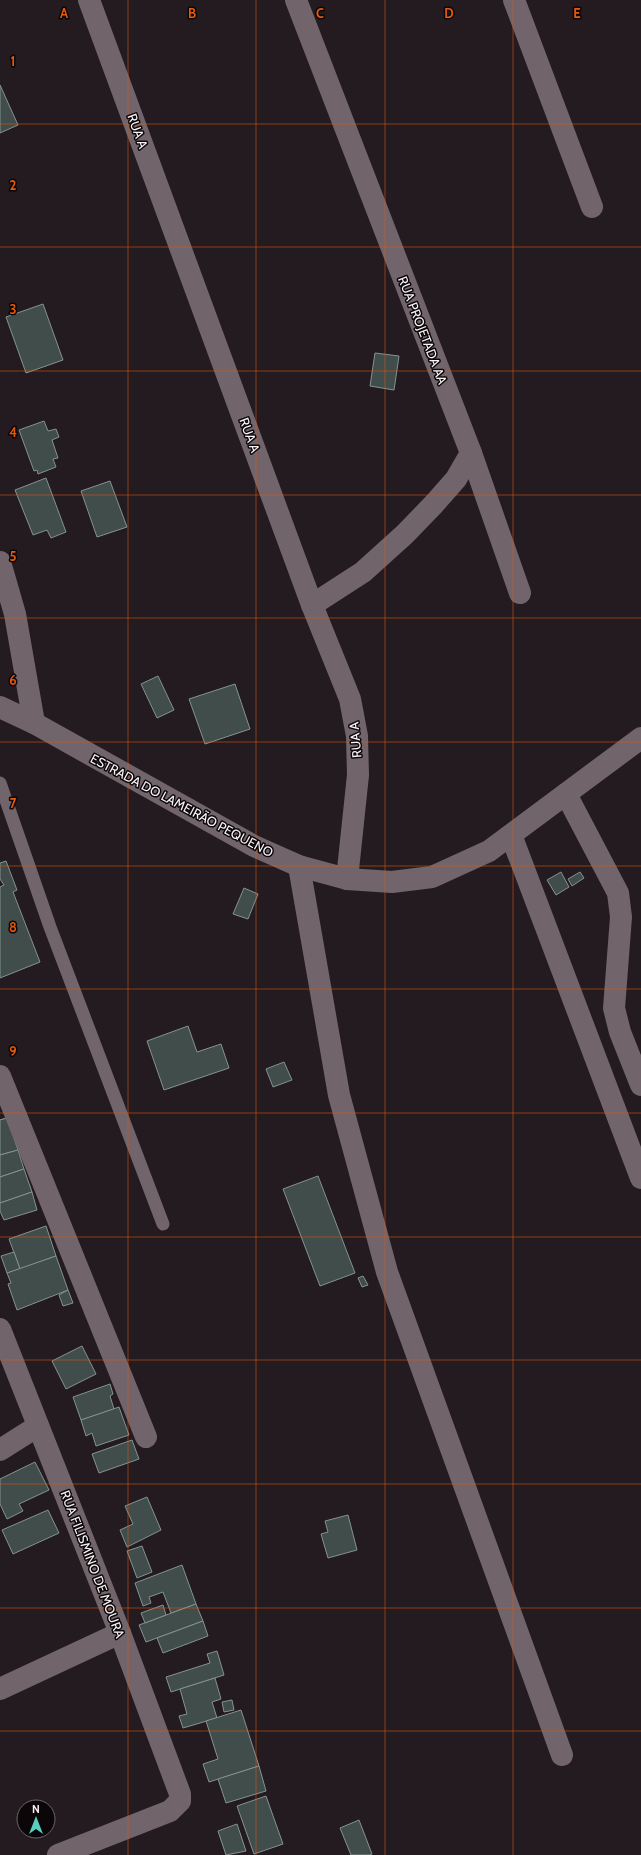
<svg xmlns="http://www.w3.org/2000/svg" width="641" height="1855" font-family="Cabin,sans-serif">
	<rect width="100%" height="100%" fill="#241b20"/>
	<g fill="#404d4b" stroke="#849390">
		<path d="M0,85L18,125L0,133Z"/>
		<path d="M43,304L63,360L26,373L6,317Z"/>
		<path d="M375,353L399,356L394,390L370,386Z"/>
		<path d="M44,421L48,431L56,429L59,437L52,440L58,458L53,459L56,467L38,474L37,470L34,471L19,430Z"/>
		<path d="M46,478L66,532L51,538L47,530L33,535L15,490Z"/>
		<path d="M110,481L127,527L97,537L81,491Z"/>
		<path d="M158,676L174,710L157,718L141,684Z"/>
		<path d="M235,684L250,729L205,744L189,699Z"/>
		<path d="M6,861L17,890L13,892L40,962L0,978V887L4,885L0,879V863Z"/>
		<path d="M561,872L569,887L556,895L547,880Z"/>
		<path d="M580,872L584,878L572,886L568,879Z"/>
		<path d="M244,888L258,894L248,919L233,914Z"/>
		<path d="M188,1026L197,1052L221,1044L229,1068L164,1090L147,1041Z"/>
		<path d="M284,1062L292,1080L273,1087L266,1069Z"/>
		<path d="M7,1118L18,1150L0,1155V1120Z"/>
		<path d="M7,1118L18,1150L0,1155V1120Z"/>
		<path d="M18,1150L24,1169L0,1177V1155Z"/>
		<path d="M24,1169L32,1192L0,1203V1177Z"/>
		<path d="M318,1176L355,1273L320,1286L283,1189Z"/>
		<path d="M32,1192L37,1210L4,1220L0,1211V1203Z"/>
		<path d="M46,1226L56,1256L20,1269L9,1239Z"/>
		<path d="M14,1252L20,1269L7,1273L1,1256Z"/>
		<path d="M56,1256L68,1290L17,1310L8,1284L11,1283L7,1273Z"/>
		<path d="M363,1276L368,1285L362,1287L358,1278Z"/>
		<path d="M68,1290L73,1303L63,1306L59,1295Z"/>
		<path d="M82,1346L96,1374L66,1389L52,1361Z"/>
		<path d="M110,1384L113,1394L110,1396L114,1409L81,1420L73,1397Z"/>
		<path d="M119,1407L129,1435L96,1446L92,1433L86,1436L81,1420Z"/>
		<path d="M132,1440L139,1459L99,1473L92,1454Z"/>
		<path d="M35,1462L49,1490L19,1504L23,1511L7,1519L0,1504V1479Z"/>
		<path d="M147,1497L161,1530L127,1547L120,1530L133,1524L125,1506Z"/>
		<path d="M48,1510L59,1533L13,1554L2,1530Z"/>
		<path d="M348,1515L357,1550L328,1558L321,1534L328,1532L325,1521Z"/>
		<path d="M142,1546L152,1572L137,1578L127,1551Z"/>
		<path d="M182,1565L196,1604L171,1613L163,1592L149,1597L151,1603L143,1606L135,1583Z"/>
		<path d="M196,1604L203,1621L146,1642L139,1625Z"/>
		<path d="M163,1605L166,1615L145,1623L141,1613Z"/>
		<path d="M203,1621L208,1636L163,1653L157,1638Z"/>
		<path d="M217,1651L224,1675L171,1692L166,1677L210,1663L207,1654Z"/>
		<path d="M215,1678L221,1699L212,1702L217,1718L183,1728L179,1716L187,1714L180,1689Z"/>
		<path d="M232,1700L234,1710L224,1712L222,1702Z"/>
		<path d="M241,1710L259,1766L209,1782L203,1764L218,1759L206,1721Z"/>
		<path d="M259,1766L266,1791L226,1803L218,1779Z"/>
		<path d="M266,1796L283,1844L254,1854L237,1806Z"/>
		<path d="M359,1820L372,1854L369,1855H351L340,1828Z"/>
		<path d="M237,1824L246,1851L226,1855L218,1831Z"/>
	</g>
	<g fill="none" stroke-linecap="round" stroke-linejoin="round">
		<path stroke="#71656b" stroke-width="13" d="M0,783L50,927L163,1224"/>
		<g stroke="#71656b" stroke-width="22">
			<path d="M89,0L312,605L350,699L357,736L358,775L347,879"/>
			<path d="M296,0L471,453L456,479L434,504L405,534L363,572L312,605"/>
			<path d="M514,0L592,207"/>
			<path d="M471,453L520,593"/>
			<path d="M0,562L15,614L34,723"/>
			<path d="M566,794L618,893L621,917L614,1008L620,1032L641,1085"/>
			<path d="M511,835L641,1178"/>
			<path d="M299,866L339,1095L387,1272L562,1755"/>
			<path d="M0,1076L146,1437"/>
			<path d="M0,1329L120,1633L180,1794V1801L170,1811L58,1855"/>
			<path d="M0,1450L38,1426"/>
			<path d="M0,1689L120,1633"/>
		</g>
		<path stroke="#71656b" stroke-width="22" d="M0,707L34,723L254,846L299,866L347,879L392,882L432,877L489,851L641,738"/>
	</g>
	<path fill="none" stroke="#e8590c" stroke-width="1" stroke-opacity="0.55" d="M128,0V1855M256,0V1855M385,0V1855M513,0V1855M0,124H641M0,247H641M0,371H641M0,495H641M0,618H641M0,742H641M0,866H641M0,989H641M0,1113H641M0,1237H641M0,1360H641M0,1484H641M0,1608H641M0,1731H641"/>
	<g text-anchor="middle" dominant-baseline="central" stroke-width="3" stroke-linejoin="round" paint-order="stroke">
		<g font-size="13" fill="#faf3f6" stroke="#0b0709">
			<text transform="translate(138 131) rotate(70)">RUA A</text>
			<text transform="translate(423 330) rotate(69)">RUA PROJETADA AA</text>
			<text transform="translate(250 435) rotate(70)">RUA A</text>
			<text transform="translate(355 740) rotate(-95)">RUA A</text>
			<text transform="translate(182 805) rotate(28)">ESTRADA DO LAMEIRÃO PEQUENO</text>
			<text transform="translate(93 1564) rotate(69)">RUA FILISMINO DE MOURA</text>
		</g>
	</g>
	<g font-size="13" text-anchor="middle" font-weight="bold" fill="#e8590c" stroke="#0b0709" stroke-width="3" stroke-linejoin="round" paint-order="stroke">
		<text x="64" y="18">A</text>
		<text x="192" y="18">B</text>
		<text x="320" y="18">C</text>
		<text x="449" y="18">D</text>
		<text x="577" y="18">E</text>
		<text x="13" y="66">1</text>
		<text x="13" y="190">2</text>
		<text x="13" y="314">3</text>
		<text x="13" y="437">4</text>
		<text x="13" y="561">5</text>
		<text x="13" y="685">6</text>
		<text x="13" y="808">7</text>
		<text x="13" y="932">8</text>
		<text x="13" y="1056">9</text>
	</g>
	<g transform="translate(36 1819)"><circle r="19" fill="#0b0709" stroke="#6b6568"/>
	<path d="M0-3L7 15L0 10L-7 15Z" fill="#59cebe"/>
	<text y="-6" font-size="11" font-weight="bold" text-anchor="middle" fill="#faf3f6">N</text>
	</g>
</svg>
